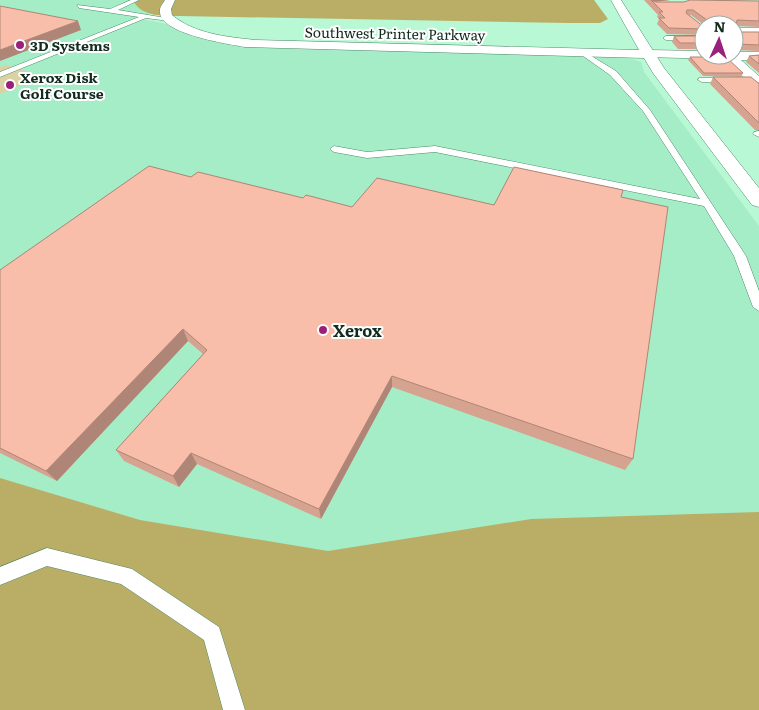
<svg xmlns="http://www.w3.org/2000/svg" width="759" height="710" font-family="Literata,serif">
	<rect width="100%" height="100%" fill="#b8f8d4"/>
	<path fill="#a5edc6" d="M0,0H167L142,19L182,27L195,36L245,46L294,49L620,55L641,62L644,72L759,226V710H0Z"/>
	<path fill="#dad2a4" d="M6,65L42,76L0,94V67Z"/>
	<g fill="#baae67">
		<path d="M133,0H594L608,19L600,23H568L179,16C165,16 140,17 133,0Z"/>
		<path d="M0,478L140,520L328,551L531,519L759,512V710H0Z"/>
	</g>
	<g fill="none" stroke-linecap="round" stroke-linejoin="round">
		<g stroke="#4c8969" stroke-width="1">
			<g id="lane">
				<path d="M131,0H139L118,10L172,19L169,21L146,18L0,77V72L139,17L79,8L77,5L110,9Z"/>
				<path d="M704,36V40H666L663,38L666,36Z"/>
				<path d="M579,51H583L616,71L650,110L746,256L759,291V311L753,307L734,256L704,206L435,152L367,158L334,152L330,149L334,146L367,152L435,146L700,199L643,111L610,75L579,53Z"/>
				<path d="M699,78H729L733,80L729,82H702L698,80Z"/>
				<path d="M759,131V137L753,134L754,132Z"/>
				<path d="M47,548L132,569L219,627L245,710H223L204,640L121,584L47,566L0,585V567Z"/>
			</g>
		</g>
		<g stroke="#4c8969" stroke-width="1">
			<g id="street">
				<rect x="734" y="28" width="25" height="8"/>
				<path d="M647,50L704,51V55H734V52H759V60H741L759,76V88L754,87L725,59L642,57L640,54Z"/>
			</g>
		</g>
		<g stroke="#4c8969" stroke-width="1">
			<path id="secondary" d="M165,0H175L171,9L172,15C195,34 227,37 256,40L639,50L611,0H621L664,68L759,188V207L752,205L653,73L644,58L245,47C229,44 157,34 160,10C160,7 163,3 165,0Z"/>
		</g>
		<use href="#lane" fill="#fff" fill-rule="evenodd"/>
		<use href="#street" fill="#fff" fill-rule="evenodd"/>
		<use href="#secondary" fill="#fff" fill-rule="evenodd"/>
	</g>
	<g fill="#d6a391">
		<path d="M644,0H670L655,2H656L759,1V27L736,26L735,30L737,32H759V51L734,50V25H704L691,15L689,16L704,27V35L667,34L657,24L659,19L657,17L658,15Z"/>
		<path d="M674,36H704V49H678L672,42Z"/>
		<path d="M759,55V73L746,62L749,56Z"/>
		<path d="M690,57L743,73L741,77L703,76L688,60Z"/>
		<path d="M713,77L759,83V130H755L710,84Z"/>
		<path d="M191,177L303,198L352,207L494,205L621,197L633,459L625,470L392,387L321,519L197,464L179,487L124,461L116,450L203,354L188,341L57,481L0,453V270Z"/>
	</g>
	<g fill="#ae8576">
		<path d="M651,0H670L653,2Z"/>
		<path d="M78,21L81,30L0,61V50Z"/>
		<path d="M183,329L188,341L57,481L46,471Z"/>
		<path d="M392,376V387L321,519L319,509Z"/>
		<path d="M191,453L197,464L179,487L173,476Z"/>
	</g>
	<g fill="#f9bea9" stroke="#ae8576">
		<path d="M651,0L656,2H684L690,0L759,1V21L737,20L735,30L737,32H759V45L737,44L735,47H734V25H708L707,20L693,10H687L686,13L704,27V29L669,28L659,18H665L659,12H663Z"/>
		<path d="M0,6L78,21L0,50Z"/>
		<path d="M674,36H704V43H680Z"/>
		<path d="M759,55V64L749,56Z"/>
		<path d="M690,57H726L743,73H704Z"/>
		<path d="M713,77H751L757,82L759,83V123Z"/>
		<path d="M149,166L191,177L198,172L303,198L306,195L352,207L377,178L494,205L514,167L623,190L621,197L668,207L633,459L392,376L319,509L191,453L173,476L116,450L207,350L183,329L46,471L0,448V270Z"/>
	</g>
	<g fill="#99217c" stroke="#fff" stroke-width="2">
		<circle cx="20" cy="45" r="5"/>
		<circle cx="10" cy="85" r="5"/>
		<circle cx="323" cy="330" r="5"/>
	</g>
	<g text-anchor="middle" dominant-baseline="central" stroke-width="4" stroke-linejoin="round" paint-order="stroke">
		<g font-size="14" fill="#112b1e" stroke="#fff">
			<text transform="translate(395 33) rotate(1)">Southwest Printer Parkway</text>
		</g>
		<g font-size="14" font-weight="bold" fill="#112b1e" stroke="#fff" text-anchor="start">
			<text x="30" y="45">3D Systems</text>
			<text x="20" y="77">Xerox Disk<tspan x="20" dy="16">Golf Course</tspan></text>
		</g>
		<g font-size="16" font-weight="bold" fill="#112b1e" stroke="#fff" text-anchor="start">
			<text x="333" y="330">Xerox</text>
		</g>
	</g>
	<g transform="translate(719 40) rotate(3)"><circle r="24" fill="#ffffff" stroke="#a0aaa5"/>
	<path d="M0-4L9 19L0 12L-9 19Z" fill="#99217c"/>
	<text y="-8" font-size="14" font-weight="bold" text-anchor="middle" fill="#112b1e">N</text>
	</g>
</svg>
